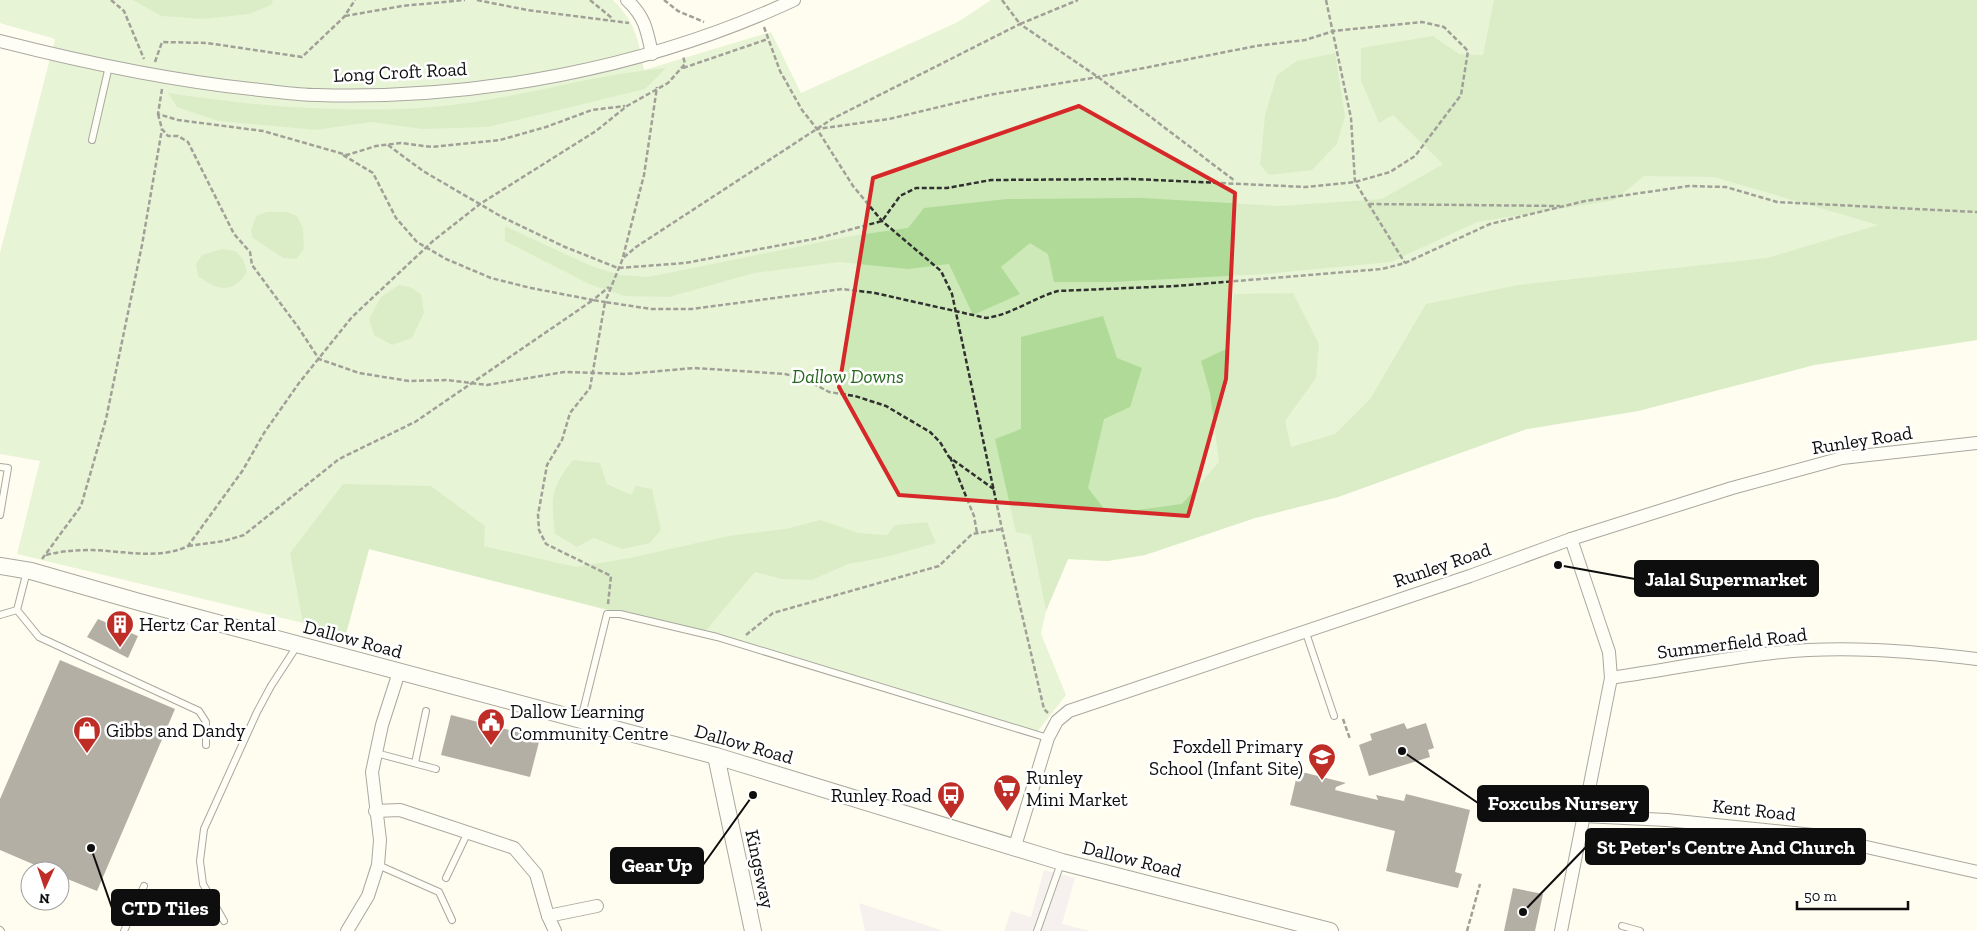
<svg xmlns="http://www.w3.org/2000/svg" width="1977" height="931" font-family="'Zilla Slab',serif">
	<rect width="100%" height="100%" fill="#fffdef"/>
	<g fill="#ece2ed">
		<path d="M1044,870L1075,878L1062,924L1090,931H1004L1011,911L1031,917Z"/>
		<path d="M859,903L944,931H945H865Z"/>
	</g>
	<path fill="#cde9b8" d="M0,0H613C636,23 638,39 644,70L771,32L801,93L958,22L991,0H1977V340L1814,365L1638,411L1527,429L1338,497L1255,518L1145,555L1107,561L1068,559L1046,611L1041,634L1066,695L1034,736L763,650L369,549L344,641L303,623L17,554L40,461L0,454V253L55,39L0,23Z"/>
	<g fill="#afda98">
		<path d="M133,0H273L271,5L249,14L204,19L161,16Z"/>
		<path d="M1494,0H1977V340L1814,365L1638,411L1527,429L1338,497L1255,518L1145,555L1107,561L1068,559L1046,611L1031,535L1016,532L995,439L1021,429V337L1103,316L1117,358L1142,368L1130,407L1104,419L1088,488L1108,514L1182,504L1219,462L1210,393L1201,361L1226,349L1234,294L1293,293L1319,344L1316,378L1285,421L1291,447L1335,434L1370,399L1426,304L1518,285L1767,258L1878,225L1714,177L1644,176L1615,200L1477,222L1391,262L1266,274L1112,282H1054L1048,254L1030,243L1001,267L1020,294L973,315L949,264L908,269L839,262L754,273L669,297L625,296L589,284L505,241V226L591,266L620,275L648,277L851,236L908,228L924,208L1007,199L1142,198L1279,206L1382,199L1443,164L1393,115L1379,123L1361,81V48L1433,36L1459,54L1483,55Z"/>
		<path d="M1335,53L1345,116L1337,144L1312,170L1269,175L1260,165L1265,115L1277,75L1297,61Z"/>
		<path d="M666,68L645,89L488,127L422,129L371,122L316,130L218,121L177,107L168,93C255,106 343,114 432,107C511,101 587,75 666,68Z"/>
		<path d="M267,212H287L297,216L303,228L304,249L296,259L283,258L253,238L251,231L256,216Z"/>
		<path d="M222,249L235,251L243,259L247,272C233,295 216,290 198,276L196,264L202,255Z"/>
		<path d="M399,285L410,287L421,294L424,313L412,338L392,345L374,335L369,319L381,297Z"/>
		<path d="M573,460L600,463L607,484L631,495L636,486L652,489L661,530L650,543L622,549L594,538L577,547L555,534C551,498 550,489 573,460Z"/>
		<path d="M343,484L431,486L485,526L484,546L576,567L630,558L728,536L785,529L821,520L858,533L887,535L895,525L927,522L936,543L886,557L848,564L812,580L782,579L755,572L703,634L369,549L344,641L303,623L290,553Z"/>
	</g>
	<g fill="#57504a">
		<path d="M98,619L138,636L128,658L87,637Z"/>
		<path d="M60,660L175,709L97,891L60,876V871H49L0,850V799Z"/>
		<path d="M451,715L540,738L530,777L441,755Z"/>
		<path d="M1404,723L1407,729L1426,723L1434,748L1428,750L1430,757L1369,776L1359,745L1372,740L1370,734Z"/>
		<path d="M1298,771L1346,783L1336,787L1335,790L1378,800L1376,795L1404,801L1406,794L1470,810L1455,872L1462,874L1458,888L1386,871L1395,831L1290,805Z"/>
		<path d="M1513,888L1543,894L1535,931H1504Z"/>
	</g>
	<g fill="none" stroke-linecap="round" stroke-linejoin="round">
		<g stroke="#414141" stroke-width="8">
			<g id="service">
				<path d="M92,140L109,66"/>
				<path d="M0,467L8,468L0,515"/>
				<path d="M27,571L17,610L39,637L199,711L206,722V745"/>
				<path d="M0,615L17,610"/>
				<path d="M1305,630L1334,716"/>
				<path d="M581,719L607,614H620L717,637L1048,738"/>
				<path d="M376,753L436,769"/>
				<path d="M415,763L426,711"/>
				<path d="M378,865L439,892L452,920"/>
				<path d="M446,878L468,832"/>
				<path d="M224,921L203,884L200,861L204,829L257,712L271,686L297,646"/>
				<path d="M1622,926L1640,931"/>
				<path d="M0,930L1,931"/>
				<path d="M124,931L144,886"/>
				<path d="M1037,931L1061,863"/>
			</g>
		</g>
		<g stroke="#414141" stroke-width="14">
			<g id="minor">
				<path d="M627,0C645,17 647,30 652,54"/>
				<path d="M0,41C86,63 172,81 260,90C279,92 298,95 317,95C478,100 648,68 794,0"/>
				<path d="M1611,678C1665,670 1719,659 1773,653C1840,645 1910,651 1977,659"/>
				<path d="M375,811L400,810L514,848L536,874L548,916L555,931"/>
				<path d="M1583,816L1667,820L1813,835L1977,872"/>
				<path d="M1015,846L1048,738L1057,721L1069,711L1470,576L1571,539L1732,488L1842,458L1977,443"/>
				<path d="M548,916L597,906"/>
				<path d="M347,931L368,896L378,865L380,840L372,772L382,725L399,672"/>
				<path d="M1561,931L1611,678L1609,652L1571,539"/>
			</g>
		</g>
		<g stroke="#414141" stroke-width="18">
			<g id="tertiary">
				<path d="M0,566L31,571L139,602L716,756L1062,862L1330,931"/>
				<path d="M716,756L753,931"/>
			</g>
		</g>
		<g stroke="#303030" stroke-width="2.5" stroke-dasharray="5 2.5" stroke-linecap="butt">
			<path d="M111,0L124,11L144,59"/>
			<path d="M477,0L527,10L629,23"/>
			<path d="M590,0L613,19"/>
			<path d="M664,0L678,11L704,22"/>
			<path d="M1002,0L1020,24L1078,0"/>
			<path d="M1326,0L1351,118L1355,182L1405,263"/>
			<path d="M345,16L402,6L465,0"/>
			<path d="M764,27L780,71L802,110L817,129L853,186L882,221L941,271L952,294L1002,529L1044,709L1048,713"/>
			<path d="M155,62L162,42L207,43L302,57L344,17L355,0"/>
			<path d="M683,68L768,39"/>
			<path d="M162,89L158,114L178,120L263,131L347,155L376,146L401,143L432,147L500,140L546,127L592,110L625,106"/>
			<path d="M158,114L162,129L168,136H178L188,142L234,234L250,252L252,265L298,327L319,359L359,373L409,381L447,380L487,385L564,372L626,374L694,368L785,374L805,379L829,392L855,396L886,406L930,432L940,442L949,457L995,490"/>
			<path d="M388,145L423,171L502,217L565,247L618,268L685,263L819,238L882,221L900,196L916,188H947L991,180L1133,179L1306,187L1355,182L1390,172L1415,156L1461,95L1468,51L1444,27L1422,22L1334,31L1305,40L1256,46L1098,77L989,95L889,119L817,129"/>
			<path d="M343,155L373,173L396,218L417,242L446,259L491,278L531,288L593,300L609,287"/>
			<path d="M1369,204L1560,206"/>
			<path d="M623,257L644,175L657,87"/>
			<path d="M950,457L974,516L977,533"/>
			<path d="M188,546L224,541L244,535L339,459L415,422L593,300L605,302L623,258L636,247L832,119L1020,24L1098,77L1235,181"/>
			<path d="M46,555C62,551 76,550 92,550C124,551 159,560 188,546L243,470L264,433L299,383L352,317L433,241L480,204L596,131L627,106L668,83L685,64L683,56"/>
			<path d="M42,559L81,506L106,419L142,245L162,129"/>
			<path d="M608,604L611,576L546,544L539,530L538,515L547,465L562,440L570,413L590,388L605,302L651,309H692L842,289L875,293L986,318C1011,315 1033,298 1058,291L1176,286L1382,269L1405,263L1490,224L1585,201L1689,186L1726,187L1777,202L1977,212"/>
			<path d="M746,635L773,613L939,566L972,534L1002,529"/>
			<path d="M1343,719L1350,739"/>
			<path d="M1467,931L1480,884"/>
		</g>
		<use href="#service" stroke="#fff" stroke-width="6"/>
		<use href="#minor" stroke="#fff" stroke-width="12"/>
		<use href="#tertiary" stroke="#fff" stroke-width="16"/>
	</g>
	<path d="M0 0H1977V931H0ZM1079,106L1235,193L1226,379L1188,516L899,495L839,387L873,178Z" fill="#fffdef" fill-opacity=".55" fill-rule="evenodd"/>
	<path fill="none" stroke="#d62828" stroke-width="4" stroke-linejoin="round" d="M1079,106L1235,193L1226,379L1188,516L899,495L839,387L873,178Z"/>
	<defs>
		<g id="building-pin" transform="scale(1.4375)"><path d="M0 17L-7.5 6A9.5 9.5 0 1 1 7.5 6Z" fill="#be2d26" stroke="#fff"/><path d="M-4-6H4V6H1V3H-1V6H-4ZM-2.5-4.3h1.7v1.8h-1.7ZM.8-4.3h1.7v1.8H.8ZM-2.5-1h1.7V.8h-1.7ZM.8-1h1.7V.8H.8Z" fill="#fff"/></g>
		<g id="civic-pin" transform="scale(1.4375)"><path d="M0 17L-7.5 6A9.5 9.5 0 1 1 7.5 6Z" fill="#be2d26" stroke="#fff"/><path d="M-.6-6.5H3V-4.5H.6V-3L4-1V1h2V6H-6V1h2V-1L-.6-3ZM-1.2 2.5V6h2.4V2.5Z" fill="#fff"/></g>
		<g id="shop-pin" transform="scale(1.4375)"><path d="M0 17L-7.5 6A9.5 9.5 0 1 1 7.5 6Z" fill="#be2d26" stroke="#fff"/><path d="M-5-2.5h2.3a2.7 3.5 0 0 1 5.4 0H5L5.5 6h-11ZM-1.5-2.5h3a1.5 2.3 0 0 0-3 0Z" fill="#fff"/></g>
		<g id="school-pin" transform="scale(1.4375)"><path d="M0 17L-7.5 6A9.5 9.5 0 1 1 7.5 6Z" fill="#be2d26" stroke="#fff"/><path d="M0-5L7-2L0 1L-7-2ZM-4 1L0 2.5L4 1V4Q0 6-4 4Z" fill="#fff"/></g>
		<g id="supermarket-pin" transform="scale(1.4375)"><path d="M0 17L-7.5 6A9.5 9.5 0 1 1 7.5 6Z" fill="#be2d26" stroke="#fff"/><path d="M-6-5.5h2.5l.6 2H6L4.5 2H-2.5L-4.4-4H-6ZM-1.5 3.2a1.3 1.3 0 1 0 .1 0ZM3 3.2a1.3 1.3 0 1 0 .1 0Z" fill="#fff"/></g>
		<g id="bus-pin" transform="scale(1.4375)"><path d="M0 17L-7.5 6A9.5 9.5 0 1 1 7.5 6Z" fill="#be2d26" stroke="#fff"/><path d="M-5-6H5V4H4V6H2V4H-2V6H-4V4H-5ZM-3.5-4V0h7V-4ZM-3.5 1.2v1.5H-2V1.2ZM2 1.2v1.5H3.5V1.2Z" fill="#fff"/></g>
	</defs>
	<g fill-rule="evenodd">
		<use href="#building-pin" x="120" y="624"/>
		<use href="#civic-pin" x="491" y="722"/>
		<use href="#shop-pin" x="87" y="730"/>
		<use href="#school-pin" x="1322" y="757"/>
		<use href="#supermarket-pin" x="1007" y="788"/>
		<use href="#bus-pin" x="951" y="795"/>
	</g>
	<g text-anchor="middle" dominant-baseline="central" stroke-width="5" stroke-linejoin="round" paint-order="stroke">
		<g font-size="19" fill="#0e0e0e" stroke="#fff">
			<text transform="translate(400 72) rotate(-3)">Long Croft Road</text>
			<text transform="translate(1862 440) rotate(-9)">Runley Road</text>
			<text transform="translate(1442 565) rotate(-19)">Runley Road</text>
			<text transform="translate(353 639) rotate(15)">Dallow Road</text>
			<text transform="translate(1732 643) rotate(-7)">Summerfield Road</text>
			<text transform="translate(744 744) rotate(16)">Dallow Road</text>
			<text transform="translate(1754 810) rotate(6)">Kent Road</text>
			<text transform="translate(1132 859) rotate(14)">Dallow Road</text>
			<text transform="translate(760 869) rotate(78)">Kingsway</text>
		</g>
		<g font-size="19" font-style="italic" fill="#26661e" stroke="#fff">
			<text x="848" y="376">Dallow Downs</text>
		</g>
		<g font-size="19" fill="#0e0e0e" stroke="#fff" text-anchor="start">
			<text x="139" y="624">Hertz Car Rental</text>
			<text x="510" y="711">Dallow Learning<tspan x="510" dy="22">Community Centre</tspan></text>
			<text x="106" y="730">Gibbs and Dandy</text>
			<text x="1303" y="746" text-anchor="end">Foxdell Primary<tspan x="1303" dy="22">School (Infant Site)</tspan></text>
			<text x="1026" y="777">Runley<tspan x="1026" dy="22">Mini Market</tspan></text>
			<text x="932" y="795" text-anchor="end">Runley Road</text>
		</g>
	</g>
	<path fill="none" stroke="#0e0e0e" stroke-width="2" d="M1558 565L1635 579M1402 751L1478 803M1523 912L1586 847M753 795L703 865M91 848L112 908"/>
	<g fill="#0e0e0e" stroke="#fff" stroke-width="2">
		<circle cx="1558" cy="565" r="5"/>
		<circle cx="1402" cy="751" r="5"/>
		<circle cx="1523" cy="912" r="5"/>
		<circle cx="753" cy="795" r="5"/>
		<circle cx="91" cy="848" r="5"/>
	</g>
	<g fill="#0e0e0e" stroke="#0e0e0e" stroke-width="2">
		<rect x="1635" y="561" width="183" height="35" rx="5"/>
		<rect x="1478" y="786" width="170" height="35" rx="5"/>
		<rect x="1586" y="829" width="279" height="35" rx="5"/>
		<rect x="611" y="848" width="92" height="35" rx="5"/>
		<rect x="112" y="890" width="107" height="35" rx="5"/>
	</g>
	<g font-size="20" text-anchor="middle" font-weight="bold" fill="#fff">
		<text x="1726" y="586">Jalal Supermarket</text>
		<text x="1563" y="810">Foxcubs Nursery</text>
		<text x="1726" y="854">St Peter's Centre And Church</text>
		<text x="657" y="872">Gear Up</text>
		<text x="165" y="915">CTD Tiles</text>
	</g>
	<g transform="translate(45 886) rotate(183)"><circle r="24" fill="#ffffff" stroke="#9f9f9f"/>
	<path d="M0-4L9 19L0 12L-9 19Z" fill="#be2d26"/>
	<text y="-8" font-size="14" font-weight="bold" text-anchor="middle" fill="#0e0e0e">N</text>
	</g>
	<path d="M1797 901v8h111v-8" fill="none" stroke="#0e0e0e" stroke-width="2.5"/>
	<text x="1804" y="901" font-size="15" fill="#0e0e0e" stroke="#ffffff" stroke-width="4" paint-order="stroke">50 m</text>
</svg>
